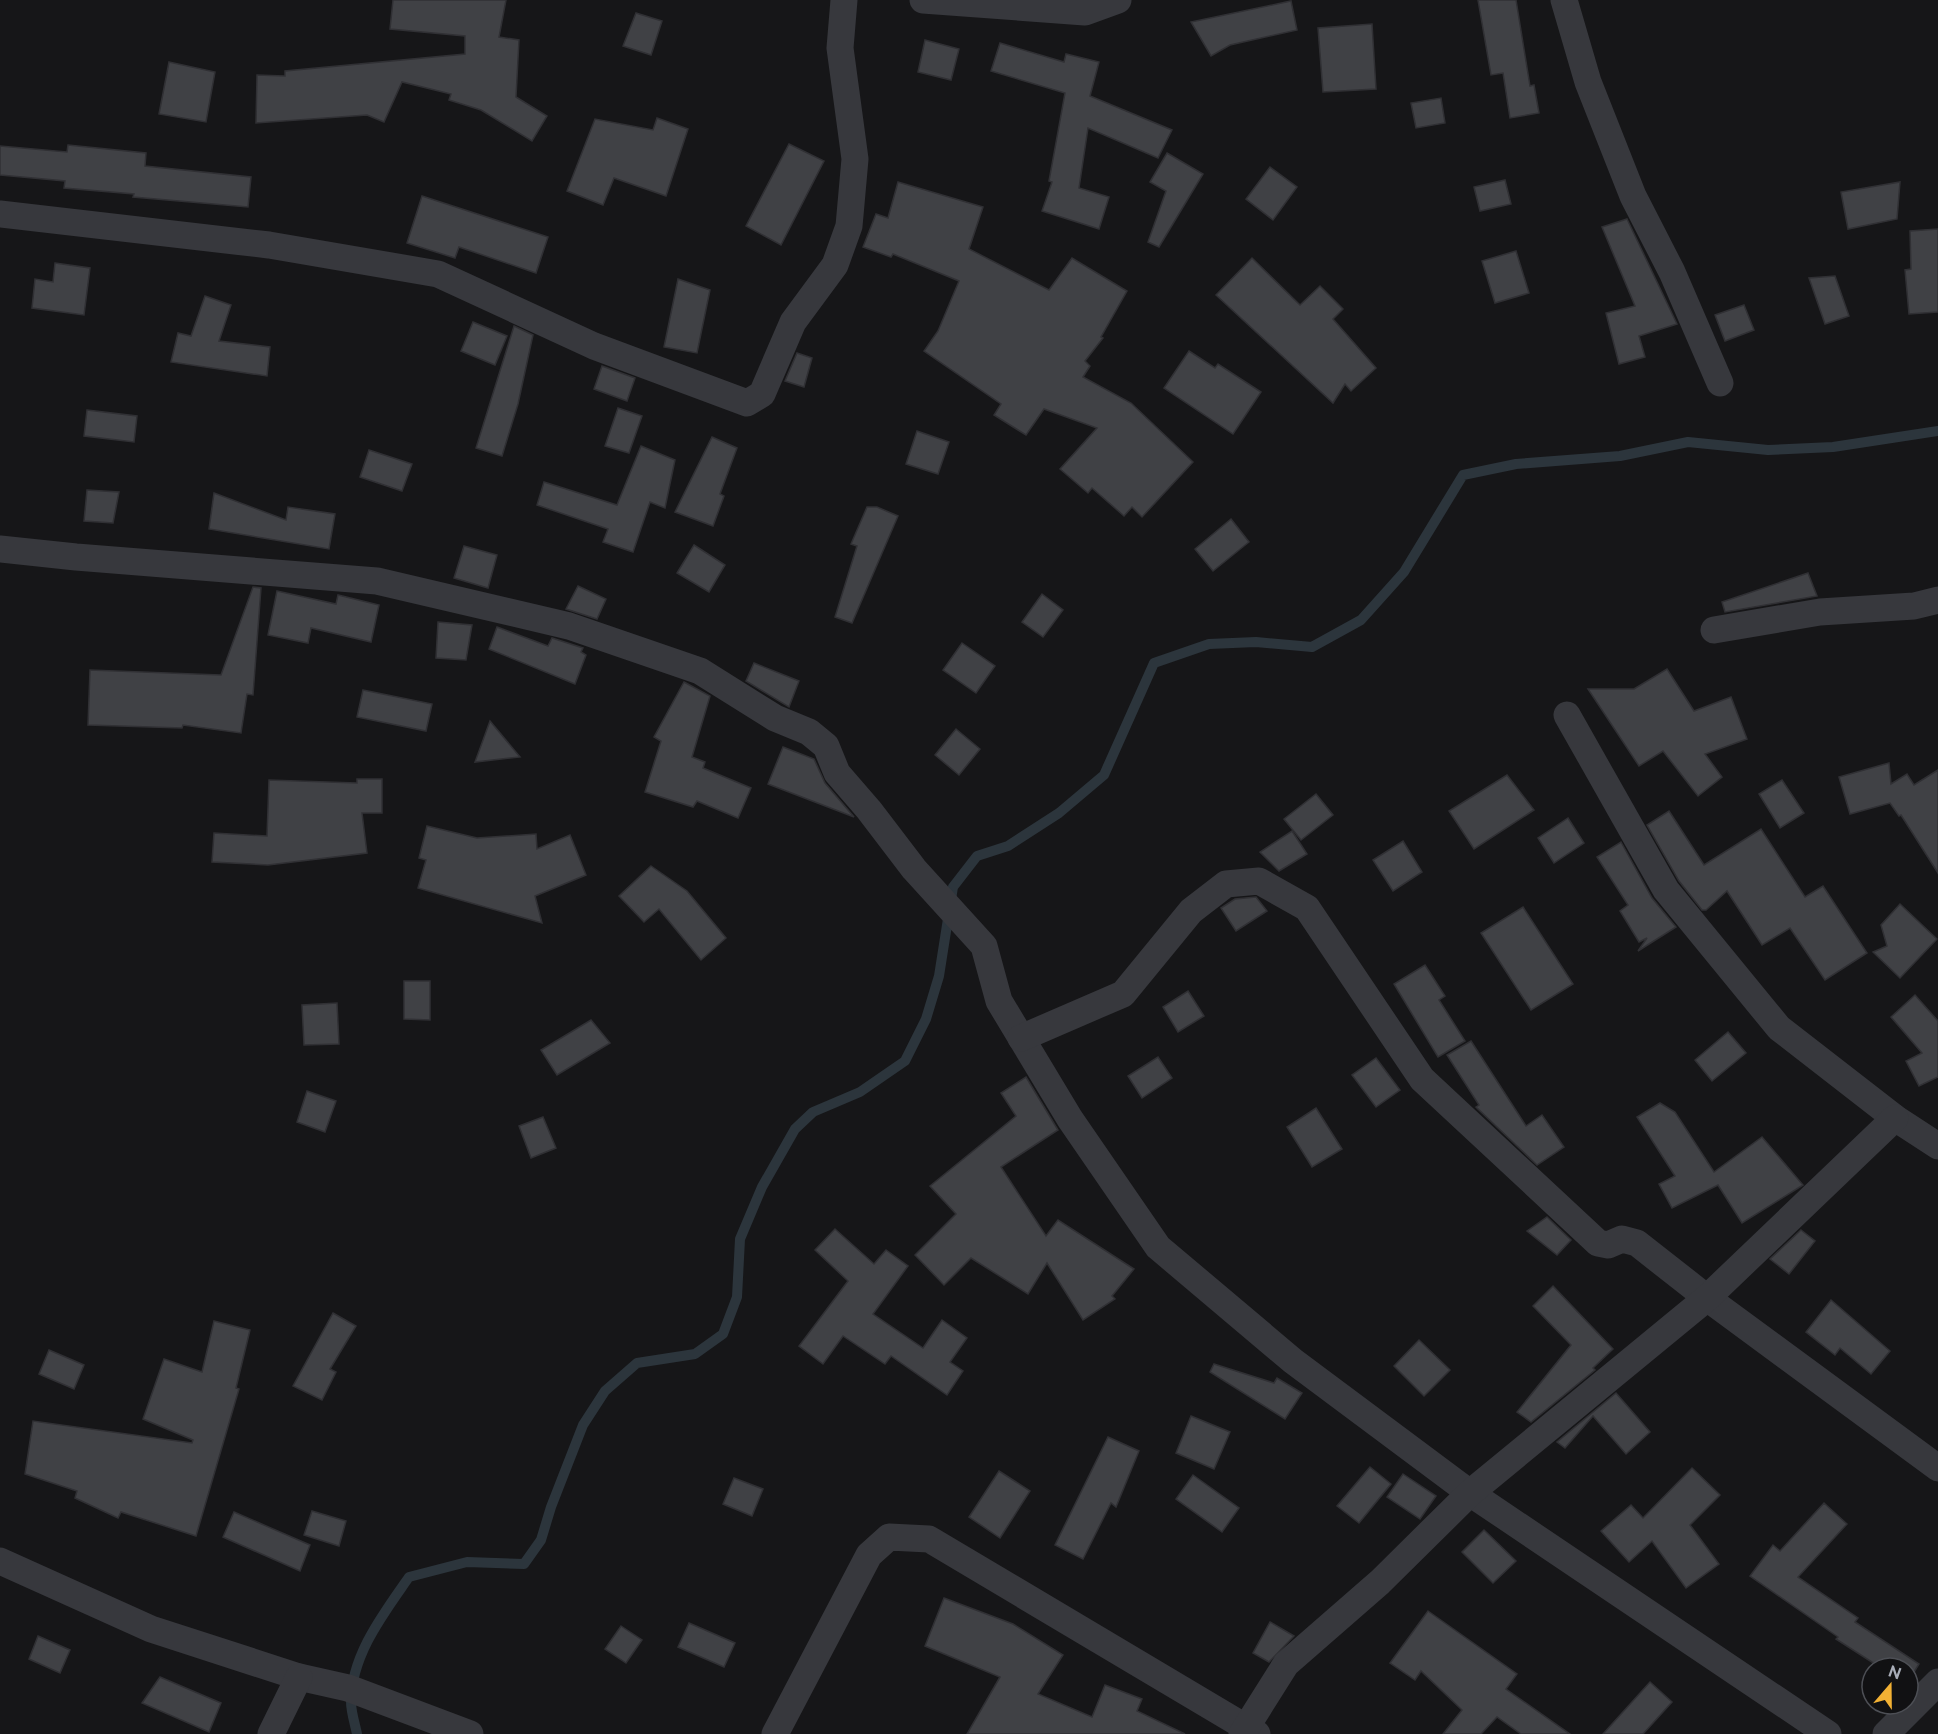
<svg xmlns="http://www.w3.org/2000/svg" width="1938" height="1734" font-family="Raleway,sans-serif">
	<rect width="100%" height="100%" fill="#161618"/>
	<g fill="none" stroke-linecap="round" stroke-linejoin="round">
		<path stroke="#2c353c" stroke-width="10" d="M357,1734C355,1724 351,1712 351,1702C351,1655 384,1613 409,1577L467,1562L524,1564L541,1540L551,1507L583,1425L605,1391L637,1363L695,1354L723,1334L737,1297L740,1239L762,1187L795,1129L813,1112L860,1092L905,1061L926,1019L939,976L953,887L977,856L1008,846L1059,813L1104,775L1154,663L1209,644L1256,642L1312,647L1361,620L1404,572L1463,475L1516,464L1620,456L1688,442L1768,450L1833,447L1938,431"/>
	</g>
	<g fill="#404145" stroke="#303034" stroke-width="1.5">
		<path d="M393,0H506L499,37L519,40L516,97L547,116L532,141L481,110L449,100L451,94L402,82L384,122L367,115L256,123L257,75L285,76V71L465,54V36L390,29Z"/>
		<path d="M1478,0H1516L1530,86L1534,85L1539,113L1510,118L1503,73L1491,75Z"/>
		<path d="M1291,1L1297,30L1230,45L1211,56L1191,22Z"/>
		<path d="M636,13L662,21L651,55L623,46Z"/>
		<path d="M1372,24L1376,89L1323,92L1318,28Z"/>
		<path d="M925,40L959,49L951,80L918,72Z"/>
		<path d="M1000,43L1064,62L1066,54L1099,62L1090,96L1172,130L1158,158L1088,128L1079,188L1109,197L1099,229L1042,211L1052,182L1049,181L1065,93L991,71Z"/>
		<path d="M169,62L215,72L206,122L159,114Z"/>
		<path d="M1441,98L1445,123L1416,128L1411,103Z"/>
		<path d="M657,118L688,129L666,196L614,178L603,205L567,191L595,119L653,130Z"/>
		<path d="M789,144L824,161L781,245L746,226Z"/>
		<path d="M68,145L146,153L145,166L251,177L248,207L133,197L134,194L64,188L65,181L0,175V146L67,152Z"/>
		<path d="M1167,153L1203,174L1159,247L1148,242L1166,191L1150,182Z"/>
		<path d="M1270,167L1297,187L1273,220L1246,199Z"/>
		<path d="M1505,180L1511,204L1480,211L1474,187Z"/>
		<path d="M898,182L983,207L969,249L1049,290L1072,258L1127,291L1101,337L1103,338L1085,361L1090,366L1083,377L1131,403L1193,462L1142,517L1132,507L1124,516L1092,488L1088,493L1060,469L1097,428L1044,409L1026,435L994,415L1001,404L924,351L938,331L959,281L893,254L891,257L863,247L876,214L888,218Z"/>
		<path d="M1900,182L1897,219L1848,229L1841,192Z"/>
		<path d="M422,196L548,237L536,273L459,247L455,258L407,243Z"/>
		<path d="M1627,219L1677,324L1639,336L1645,357L1619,364L1606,313L1635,306L1602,227Z"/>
		<path d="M1938,229V312L1909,314L1905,270L1911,269L1910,231Z"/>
		<path d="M1516,251L1529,293L1495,303L1482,261Z"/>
		<path d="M1252,258L1300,305L1320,286L1343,309L1333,319L1376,368L1351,391L1345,384L1333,403L1216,295Z"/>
		<path d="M55,263L90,268L84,315L32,308L35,279L53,282Z"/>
		<path d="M1835,276L1849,316L1825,324L1809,278Z"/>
		<path d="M678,279L710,290L697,353L664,347Z"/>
		<path d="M205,296L231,305L219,341L270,347L267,376L171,362L178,333L191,336Z"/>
		<path d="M1744,305L1754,330L1725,341L1715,315Z"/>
		<path d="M473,322L507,336L495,365L461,351Z"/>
		<path d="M514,326L533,335L518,404L502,456L476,448Z"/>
		<path d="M1189,351L1215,368L1218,364L1261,392L1233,434L1164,388Z"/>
		<path d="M797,353L812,358L804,387L785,381Z"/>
		<path d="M602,366L635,378L627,401L594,389Z"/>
		<path d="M618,408L642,416L629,453L605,446Z"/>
		<path d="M87,410L137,416L134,442L84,436Z"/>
		<path d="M917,431L949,442L938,474L906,464Z"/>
		<path d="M712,437L737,448L720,494L724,496L713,526L675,512Z"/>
		<path d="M641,446L675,460L665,508L650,502L633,552L603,542L608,529L537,505L544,482L617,505Z"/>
		<path d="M369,450L412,464L402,491L360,477Z"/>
		<path d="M87,490L119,492L113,523L84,521Z"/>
		<path d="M214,493L286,520L288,507L335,514L329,549L209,529Z"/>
		<path d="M867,507H877L898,516L852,623L835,617L857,546L851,544Z"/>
		<path d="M1231,519L1249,542L1213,571L1195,549Z"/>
		<path d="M694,545L725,565L709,592L677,573Z"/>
		<path d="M464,546L497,555L488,588L454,578Z"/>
		<path d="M1808,573L1817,596L1725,612L1722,602Z"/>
		<path d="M578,586L606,599L597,619L566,609Z"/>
		<path d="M253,587L261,588L253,695L247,694L241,733L183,725L182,728L88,725L90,670L221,675Z"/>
		<path d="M277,591L336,604L338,595L379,605L371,642L311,628L308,643L268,635Z"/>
		<path d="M1042,594L1063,610L1043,637L1022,622Z"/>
		<path d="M438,622L472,625L466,660L436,658Z"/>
		<path d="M497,627L548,646L552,638L583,648L581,652L586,655L575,684L489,649Z"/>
		<path d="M962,643L995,666L976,693L943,670Z"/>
		<path d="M754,663L799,681L789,707L746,681Z"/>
		<path d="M1667,669L1694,711L1731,697L1747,739L1705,754L1722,777L1698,796L1663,751L1639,766L1588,689H1634Z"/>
		<path d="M684,682L710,696L692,757L705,762L703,768L751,788L738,818L697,801L693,807L645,792L661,741L654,737Z"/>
		<path d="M363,690L432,704L426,731L357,717Z"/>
		<path d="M490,721L520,757L475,762Z"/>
		<path d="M956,729L980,749L959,775L935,755Z"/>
		<path d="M783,747L814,759L825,783L854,817L768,784Z"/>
		<path d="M1889,763L1891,784L1907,774L1914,785L1938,770V873L1901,815L1899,816L1890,803L1850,814L1839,777Z"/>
		<path d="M1507,775L1534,810L1474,849L1449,811Z"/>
		<path d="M357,779H382V813H362L367,853L268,865L212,862L214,833L267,836L269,780L357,783Z"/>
		<path d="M1782,780L1804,813L1780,828L1759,794Z"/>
		<path d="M1316,794L1333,815L1301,840L1284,819Z"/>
		<path d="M1669,811L1704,865L1761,829L1805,897L1823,886L1867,953L1825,980L1790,928L1762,945L1727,891L1706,910H1702L1679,881L1647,825Z"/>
		<path d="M1568,818L1584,843L1554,863L1538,838Z"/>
		<path d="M427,826L477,838L536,834L537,849L570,835L586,875L535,896L542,923L418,888L426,860L419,858Z"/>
		<path d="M1292,831L1307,854L1279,871L1260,852Z"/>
		<path d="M1403,841L1422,872L1393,891L1373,860Z"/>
		<path d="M1621,842L1652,898L1676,927L1638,951L1647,938L1639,942L1620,911L1628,905L1597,857Z"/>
		<path d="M651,866L687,891L726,938L701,960L659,909L644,922L619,896Z"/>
		<path d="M1256,897L1267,911L1236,931L1221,908L1235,899Z"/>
		<path d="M1900,904L1937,939L1900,978L1873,952L1887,946L1881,925Z"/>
		<path d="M1523,907L1573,984L1531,1010L1481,933Z"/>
		<path d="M1425,965L1445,996L1439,1000L1465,1041L1438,1057L1394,984Z"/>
		<path d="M404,981H430V1020L404,1019Z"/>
		<path d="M1188,991L1204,1016L1178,1032L1163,1007Z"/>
		<path d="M1915,995L1938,1021V1077L1919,1086L1906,1061L1922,1053L1891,1017Z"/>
		<path d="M337,1003L339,1044L304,1045L302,1005Z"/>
		<path d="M591,1020L610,1043L557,1075L541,1050Z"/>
		<path d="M1728,1032L1746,1053L1712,1081L1695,1060Z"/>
		<path d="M1471,1041L1526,1126L1542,1115L1564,1147L1537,1165L1476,1107L1479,1105L1447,1055Z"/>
		<path d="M1158,1057L1172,1078L1142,1098L1128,1076Z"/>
		<path d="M1376,1058L1400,1090L1376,1107L1352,1075Z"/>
		<path d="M1026,1077L1058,1130L1001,1167L1046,1236L1058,1220L1134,1269L1112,1296L1115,1299L1083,1320L1047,1263L1028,1294L971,1258L944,1285L915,1255L956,1214L930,1186L1016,1116L1001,1093Z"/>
		<path d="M307,1091L336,1101L325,1132L297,1122Z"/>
		<path d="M1660,1103L1675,1112L1714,1172L1762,1137L1803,1185L1742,1223L1718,1185L1672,1208L1659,1184L1675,1176L1637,1117Z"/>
		<path d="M1316,1108L1342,1149L1312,1167L1287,1127Z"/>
		<path d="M543,1117L556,1148L531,1158L519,1126Z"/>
		<path d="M1547,1217L1571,1240L1557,1255L1527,1231Z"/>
		<path d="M835,1229L874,1264L886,1250L908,1266L873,1314L923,1348L942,1320L967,1338L950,1362L963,1371L947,1395L891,1356L885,1364L843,1336L823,1364L799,1346L848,1281L815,1250Z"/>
		<path d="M1801,1230L1815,1241L1789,1274L1770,1259Z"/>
		<path d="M1553,1286L1613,1349L1593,1368L1595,1370L1531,1422L1517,1412L1571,1345L1533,1306Z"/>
		<path d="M1831,1300L1890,1351L1871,1374L1840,1348L1835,1355L1806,1332Z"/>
		<path d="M333,1313L356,1326L330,1369L336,1372L322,1400L293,1386Z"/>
		<path d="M214,1321L250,1330L236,1388L239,1389L196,1536L121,1512L118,1518L75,1498L77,1491L25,1474L33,1421L192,1443L193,1440L143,1419L164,1359L202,1372Z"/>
		<path d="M1419,1340L1450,1370L1424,1396L1394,1366Z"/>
		<path d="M49,1350L84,1365L74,1389L39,1374Z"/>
		<path d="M1214,1364L1274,1383L1277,1378L1302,1393L1285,1419L1210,1372Z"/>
		<path d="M1616,1393L1650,1432L1626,1454L1593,1416L1565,1448L1557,1442Z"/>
		<path d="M1191,1416L1230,1432L1214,1469L1176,1453Z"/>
		<path d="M1108,1437L1139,1451L1116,1507L1111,1503L1083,1559L1055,1545Z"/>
		<path d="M1370,1467L1391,1484L1359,1523L1337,1506Z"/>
		<path d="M1692,1468L1720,1495L1690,1525L1719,1564L1686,1588L1652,1541L1629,1562L1601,1531L1631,1505L1643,1518Z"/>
		<path d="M999,1471L1030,1491L1000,1538L969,1517Z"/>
		<path d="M1403,1474L1436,1496L1420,1519L1387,1497Z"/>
		<path d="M1193,1475L1239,1508L1222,1532L1176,1499Z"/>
		<path d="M734,1478L763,1489L752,1516L723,1504Z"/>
		<path d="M1824,1503L1847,1524L1798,1577L1858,1618L1855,1622L1919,1664L1908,1682V1668H1881L1836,1639L1838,1637L1750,1576L1773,1545L1780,1551Z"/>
		<path d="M312,1511L346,1521L339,1546L304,1535Z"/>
		<path d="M234,1512L310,1545L300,1571L223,1537Z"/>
		<path d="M1484,1530L1516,1561L1493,1583L1462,1552Z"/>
		<path d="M944,1598L1013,1624L1063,1655L1038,1694L1092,1717L1105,1685L1142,1699L1137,1711L1185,1734H967L1000,1677L925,1646Z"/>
		<path d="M1428,1611L1517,1674L1506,1689L1570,1734H1521L1497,1717L1481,1734H1443L1462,1710L1421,1671L1415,1680L1390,1663Z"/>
		<path d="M1270,1622L1294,1636L1269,1662L1253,1653Z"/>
		<path d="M689,1623L735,1643L724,1667L678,1647Z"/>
		<path d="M621,1626L642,1640L626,1663L605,1649Z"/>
		<path d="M38,1636L70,1650L60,1673L29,1659Z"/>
		<path d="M160,1677L221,1703L209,1732L142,1703Z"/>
		<path d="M1650,1682L1672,1702L1643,1734H1603Z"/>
	</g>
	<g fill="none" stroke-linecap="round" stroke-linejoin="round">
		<g stroke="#37383d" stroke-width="27">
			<path d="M923,0L1085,12L1118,0"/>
			<path d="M1564,0L1588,82L1633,196L1672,272L1720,383"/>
			<path d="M0,214L269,245L438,274L594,346L747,403L762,394L793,322L835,265L849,226L855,159L840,48L844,0"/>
			<path d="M0,549L76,557L377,581L569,626L700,671L775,718L809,732L826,746L837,773L869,810L914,869L984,946L999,1001L1070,1119L1158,1247L1293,1361L1470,1493L1828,1734"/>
			<path d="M1714,630L1820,612L1914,606L1938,600"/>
			<path d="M1567,715L1666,890L1779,1028L1895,1118L1938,1146"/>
			<path d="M1021,1038L1123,994L1191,911L1226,884L1259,881L1307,908L1422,1079L1598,1243L1608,1245L1622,1239L1637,1243L1707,1298L1938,1468"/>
			<path d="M0,1561L151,1629L299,1677L348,1688L470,1734"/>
			<path d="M271,1734L299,1677"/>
			<path d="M775,1734L869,1555L889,1537L929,1539L1257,1734"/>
			<path d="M1242,1734L1286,1664L1380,1582L1470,1493L1707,1298L1895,1118"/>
			<path d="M1886,1734L1938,1682"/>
		</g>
	</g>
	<g transform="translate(1890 1686) rotate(20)"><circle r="28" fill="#111113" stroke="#4d4f55" stroke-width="1.5"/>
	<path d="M0-4.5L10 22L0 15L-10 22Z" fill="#f2b134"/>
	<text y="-9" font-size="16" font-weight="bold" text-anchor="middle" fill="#a8adb8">N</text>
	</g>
</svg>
